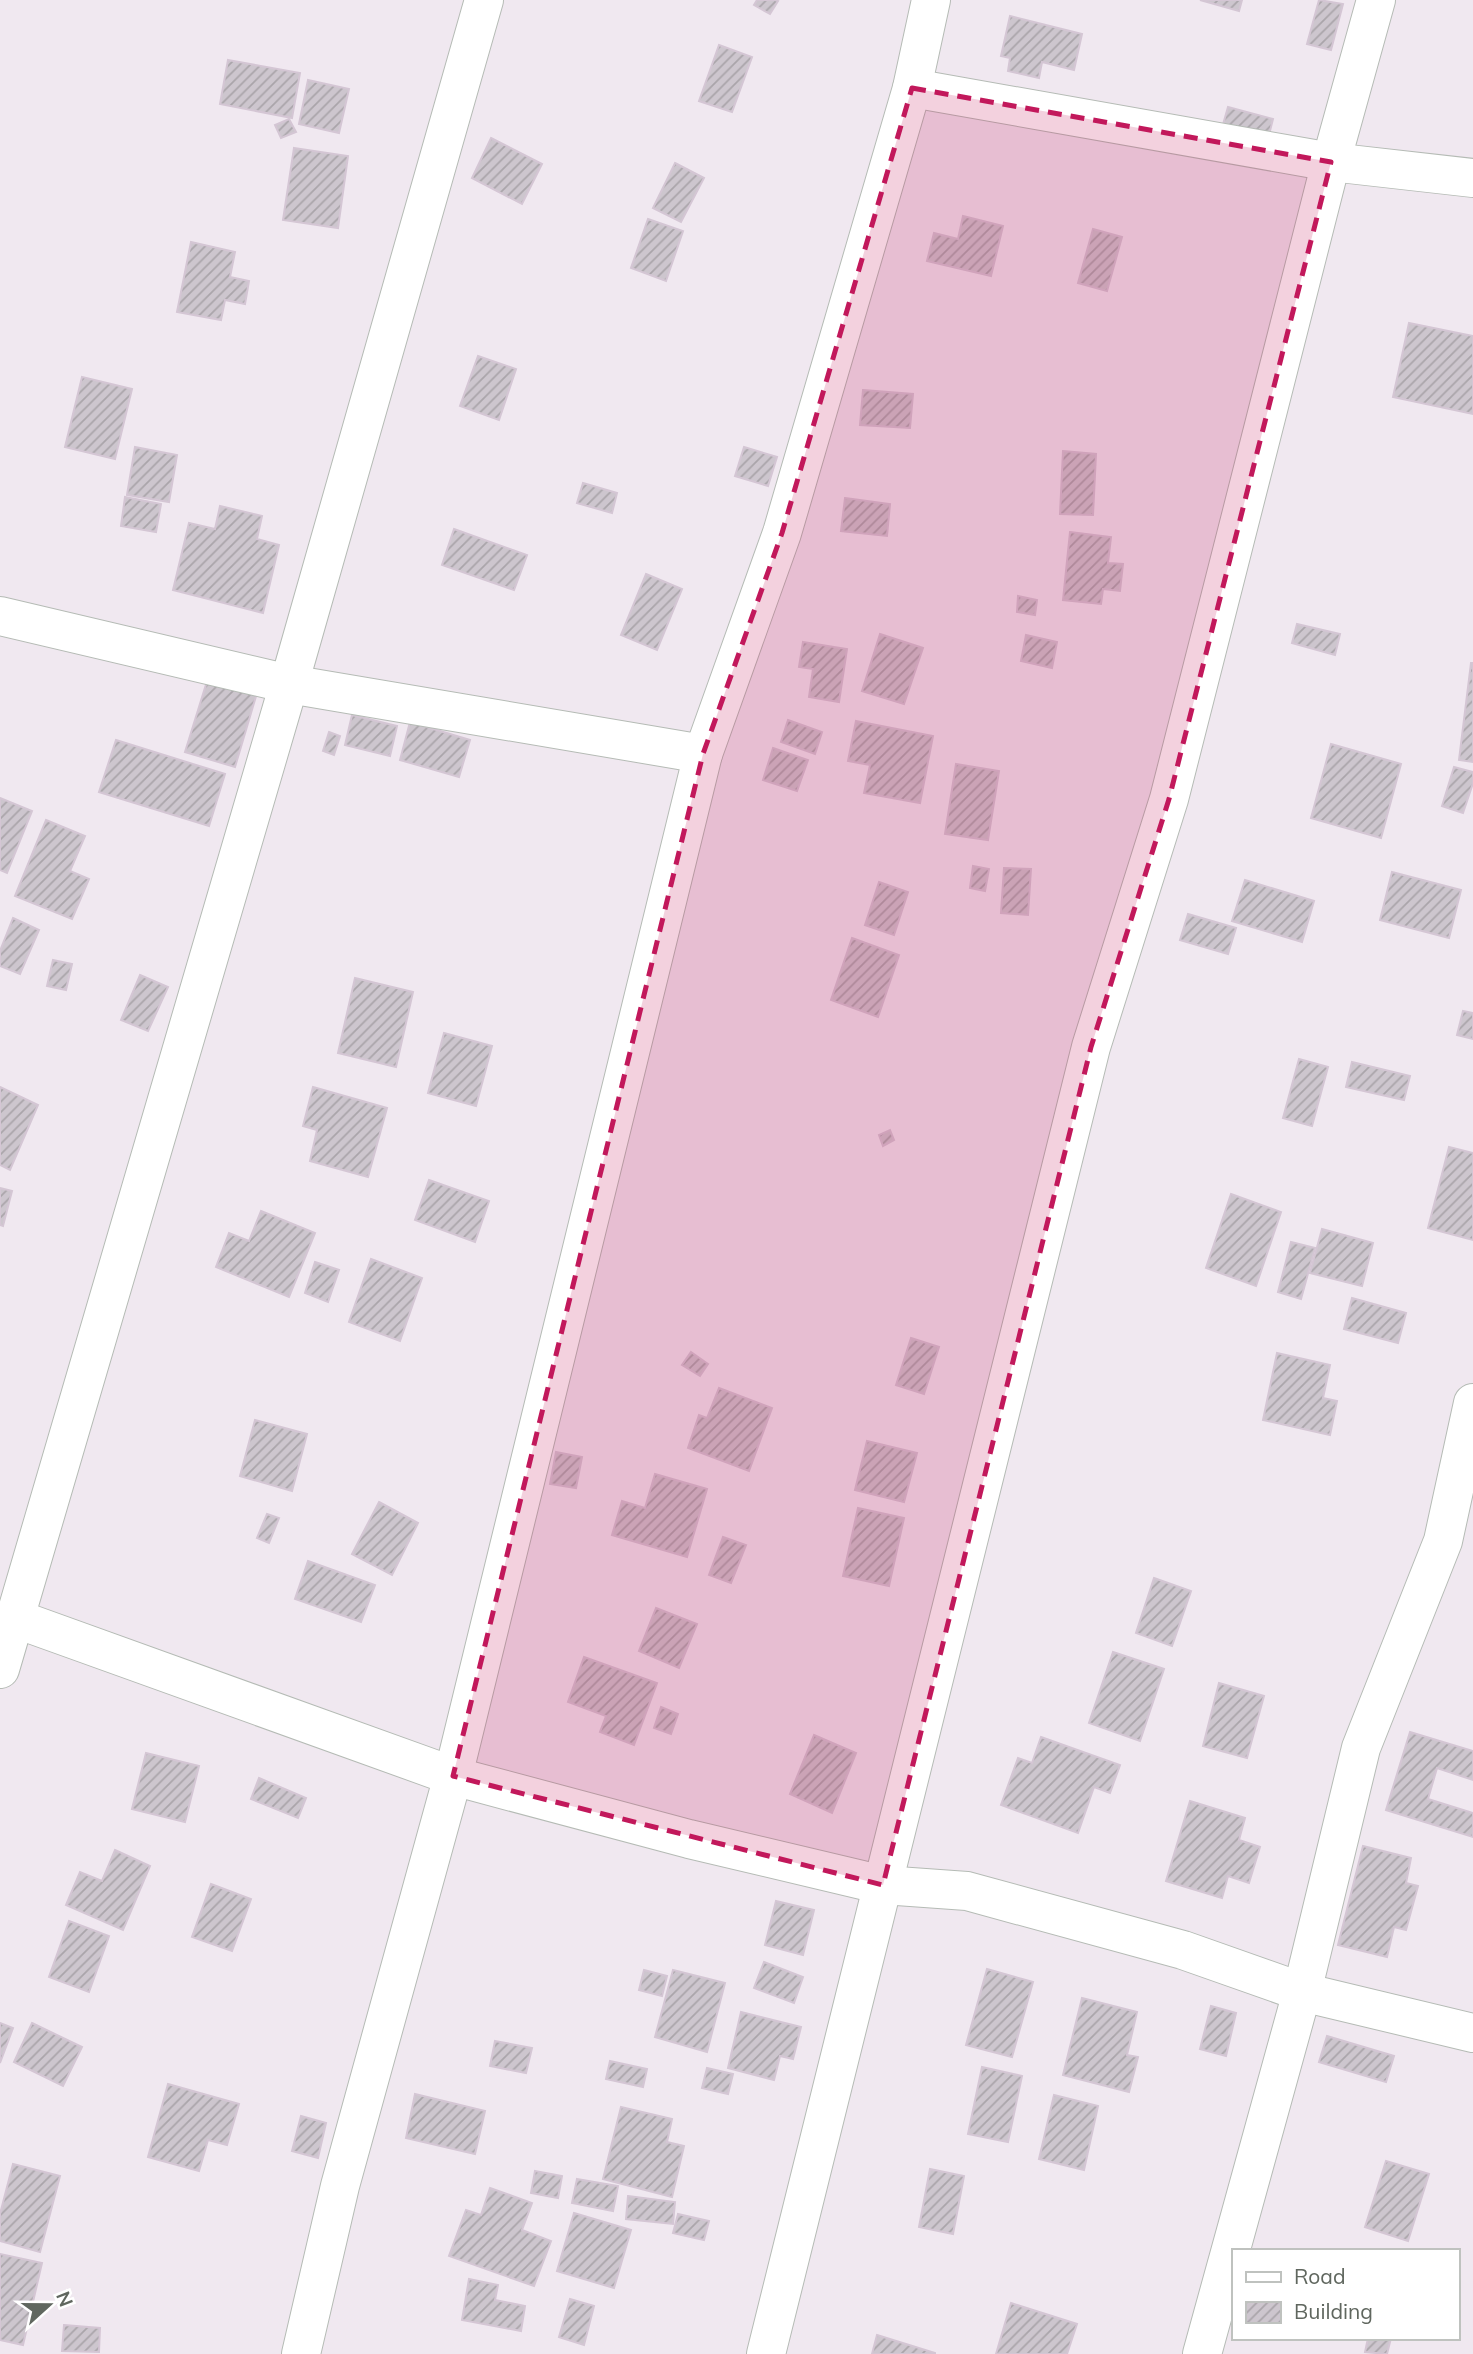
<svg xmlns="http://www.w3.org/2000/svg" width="1473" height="2354" font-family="Mulish,sans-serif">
	<defs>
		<pattern id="building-hatch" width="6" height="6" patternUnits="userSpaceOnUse" patternTransform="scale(1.75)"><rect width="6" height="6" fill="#cdc6ce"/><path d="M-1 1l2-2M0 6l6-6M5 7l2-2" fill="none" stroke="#aaa5aa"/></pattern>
	</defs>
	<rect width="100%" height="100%" fill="#f0e8f0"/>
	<g fill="url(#building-hatch)" stroke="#d4c6d4" stroke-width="2">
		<path d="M757,0H775L778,1L770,14L754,5Z"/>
		<path d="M1200,0H1242L1239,11Z"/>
		<path d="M1319,0L1343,4L1331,50L1307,44Z"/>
		<path d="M1010,16L1082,34L1074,70L1042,62L1039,78L1008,71L1010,58L1001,56Z"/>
		<path d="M719,45L752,57L732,112L699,101Z"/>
		<path d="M228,60L300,73L292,118L220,104Z"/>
		<path d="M308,80L349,89L339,133L299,124Z"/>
		<path d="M1228,107L1273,119L1266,147L1220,135Z"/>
		<path d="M289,119L296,132L281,138L275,125Z"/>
		<path d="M491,138L542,164L522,204L472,178Z"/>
		<path d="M294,148L348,156L338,228L283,220Z"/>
		<path d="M675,163L704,178L681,222L653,208Z"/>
		<path d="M963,216L1003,226L991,276L927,261L934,233L958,239Z"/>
		<path d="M648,219L683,231L666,281L631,268Z"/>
		<path d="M1093,229L1122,237L1107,291L1078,283Z"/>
		<path d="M191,242L235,252L230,277L249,281L245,304L225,300L221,320L177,312Z"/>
		<path d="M1409,323L1473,336V414L1393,397Z"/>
		<path d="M478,356L516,369L499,420L460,406Z"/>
		<path d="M82,377L132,389L115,459L65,447Z"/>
		<path d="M863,390L913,394L910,428L860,425Z"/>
		<path d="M135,447L177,455L169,502L127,495Z"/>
		<path d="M744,447L777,457L768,486L735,476Z"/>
		<path d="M1063,451L1096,454L1093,515L1060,514Z"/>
		<path d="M583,483L617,493L612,513L577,503Z"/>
		<path d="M125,497L161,504L156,532L121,526Z"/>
		<path d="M845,498L890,504L887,536L841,531Z"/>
		<path d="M220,506L262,516L257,539L279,545L263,613L173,590L189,523L215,529Z"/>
		<path d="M454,529L527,555L514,590L442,565Z"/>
		<path d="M1070,532L1111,537L1108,563L1123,564L1120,591L1103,589L1101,604L1063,600Z"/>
		<path d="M646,574L682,589L657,650L621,635Z"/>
		<path d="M1018,596L1037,600L1035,615L1017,612Z"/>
		<path d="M1297,624L1340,634L1335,655L1292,643Z"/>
		<path d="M880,634L923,648L904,704L862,691Z"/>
		<path d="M1026,635L1057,642L1052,668L1021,661Z"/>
		<path d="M803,642L847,649L839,702L809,697L813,669L799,667Z"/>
		<path d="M1471,663H1473V762L1459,760Z"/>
		<path d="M208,678L257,693L235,767L185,752Z"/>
		<path d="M352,715L397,726L390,756L345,745Z"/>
		<path d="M788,720L822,732L815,754L781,742Z"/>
		<path d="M856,721L933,736L920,803L864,793L870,765L848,761Z"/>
		<path d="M410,722L470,740L459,777L400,760Z"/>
		<path d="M329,732L340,736L334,755L323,751Z"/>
		<path d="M116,740L225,774L209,826L99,792Z"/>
		<path d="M1331,744L1401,764L1381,838L1311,818Z"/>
		<path d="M773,748L808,760L797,791L763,780Z"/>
		<path d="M956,764L999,771L988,840L945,834Z"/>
		<path d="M1454,767L1473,772V783L1463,813L1442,806Z"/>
		<path d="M0,798L32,811L7,873L0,870Z"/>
		<path d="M46,820L85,836L70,871L89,879L72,919L15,896Z"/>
		<path d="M973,866L989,869L985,891L970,888Z"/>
		<path d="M1004,868L1031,869L1028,915L1001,913Z"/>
		<path d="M1392,872L1461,890L1449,938L1380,920Z"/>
		<path d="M1245,880L1314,901L1302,942L1232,921Z"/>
		<path d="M879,882L908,892L894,935L865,925Z"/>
		<path d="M1188,914L1236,928L1228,954L1180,940Z"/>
		<path d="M13,918L39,930L20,974L0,966V951Z"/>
		<path d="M852,938L899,955L878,1017L831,1000Z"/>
		<path d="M53,960L72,964L66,990L47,986Z"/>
		<path d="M140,975L168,987L148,1031L121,1020Z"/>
		<path d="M355,978L413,992L396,1067L338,1053Z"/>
		<path d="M1463,1011L1473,1013V1039L1457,1035Z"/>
		<path d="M444,1033L492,1046L476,1106L428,1093Z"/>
		<path d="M1299,1059L1328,1067L1312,1126L1283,1118Z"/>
		<path d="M1352,1062L1410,1076L1404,1100L1346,1087Z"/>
		<path d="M0,1087L38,1105L10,1170L0,1165Z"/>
		<path d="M313,1087L387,1108L368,1177L310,1161L317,1130L303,1126Z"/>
		<path d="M890,1130L894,1140L883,1146L879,1135Z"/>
		<path d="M1449,1147L1473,1153V1240L1428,1228Z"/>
		<path d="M429,1180L489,1201L475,1242L415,1220Z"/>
		<path d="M0,1188L12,1191L3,1226L0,1225Z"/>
		<path d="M1231,1194L1281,1212L1256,1286L1206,1268Z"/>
		<path d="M261,1211L315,1233L289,1297L216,1267L229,1233L249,1241Z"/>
		<path d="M1322,1229L1373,1243L1362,1286L1310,1273Z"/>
		<path d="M1291,1242L1315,1248L1301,1299L1278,1292Z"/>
		<path d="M371,1259L422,1278L400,1341L349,1322Z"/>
		<path d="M315,1262L339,1270L328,1302L305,1293Z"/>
		<path d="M1352,1298L1406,1313L1398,1343L1344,1329Z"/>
		<path d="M911,1338L939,1347L924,1394L896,1385Z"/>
		<path d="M691,1352L708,1364L700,1376L682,1365Z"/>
		<path d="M1277,1353L1330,1365L1323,1398L1337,1401L1330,1435L1263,1420Z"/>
		<path d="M719,1388L772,1408L749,1471L688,1448L699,1415L707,1418Z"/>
		<path d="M255,1420L307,1434L292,1491L240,1476Z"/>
		<path d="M867,1441L917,1453L904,1502L855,1490Z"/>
		<path d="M556,1452L582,1457L576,1488L550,1484Z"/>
		<path d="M655,1474L707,1489L687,1557L612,1535L622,1501L645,1508Z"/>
		<path d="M379,1502L418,1523L392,1575L352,1554Z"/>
		<path d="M858,1508L904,1518L889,1586L843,1576Z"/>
		<path d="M267,1514L279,1518L269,1543L257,1538Z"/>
		<path d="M723,1537L746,1545L731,1583L709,1575Z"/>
		<path d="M308,1561L375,1585L361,1622L295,1599Z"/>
		<path d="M1154,1578L1191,1591L1172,1646L1136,1633Z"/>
		<path d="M656,1608L697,1624L679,1668L639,1651Z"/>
		<path d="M1113,1652L1164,1669L1140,1741L1089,1723Z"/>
		<path d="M584,1657L657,1683L634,1745L600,1732L606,1716L568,1702Z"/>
		<path d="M1219,1683L1264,1696L1247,1758L1203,1746Z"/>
		<path d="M661,1707L678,1714L671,1734L654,1728Z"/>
		<path d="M1410,1732L1473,1751V1780L1437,1768L1428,1799L1473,1813V1837L1386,1810Z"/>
		<path d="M814,1735L856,1753L832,1813L790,1794Z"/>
		<path d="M1041,1737L1120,1765L1110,1793L1094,1787L1078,1833L1001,1805L1018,1758L1032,1763Z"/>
		<path d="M146,1753L199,1766L185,1822L132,1809Z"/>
		<path d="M259,1778L306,1798L298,1818L251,1799Z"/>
		<path d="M1190,1801L1245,1818L1239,1840L1260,1847L1249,1883L1228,1876L1222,1898L1166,1881Z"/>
		<path d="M1363,1846L1411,1858L1406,1883L1418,1886L1406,1930L1394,1927L1387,1957L1338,1945Z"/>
		<path d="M115,1850L150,1866L123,1930L66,1905L80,1872L102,1881Z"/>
		<path d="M211,1884L251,1899L232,1951L192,1937Z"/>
		<path d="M776,1901L814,1910L803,1955L765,1945Z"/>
		<path d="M69,1921L109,1936L89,1992L49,1977Z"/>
		<path d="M764,1962L803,1977L794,2003L754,1988Z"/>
		<path d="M987,1969L1033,1982L1012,2057L966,2045Z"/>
		<path d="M644,1970L667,1976L662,1996L639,1990Z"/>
		<path d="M673,1970L725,1983L707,2052L655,2037Z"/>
		<path d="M1082,1998L1137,2012L1127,2055L1138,2057L1129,2092L1063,2075Z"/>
		<path d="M1211,2006L1236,2013L1226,2056L1200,2049Z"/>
		<path d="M741,2012L801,2027L793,2059L780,2056L774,2080L728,2068Z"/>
		<path d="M0,2023L13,2028L0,2063Z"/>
		<path d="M32,2023L82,2047L63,2086L14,2062Z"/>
		<path d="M1327,2036L1394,2056L1386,2082L1319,2062Z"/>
		<path d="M495,2041L532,2048L526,2073L490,2066Z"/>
		<path d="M610,2061L647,2069L643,2087L606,2079Z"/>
		<path d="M982,2067L1022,2076L1008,2142L968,2134Z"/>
		<path d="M707,2068L733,2074L728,2094L702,2088Z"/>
		<path d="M168,2084L239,2104L227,2145L208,2140L199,2171L148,2157Z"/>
		<path d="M415,2094L485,2111L475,2154L406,2138Z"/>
		<path d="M1054,2095L1098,2106L1084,2170L1039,2159Z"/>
		<path d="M621,2107L672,2119L667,2142L684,2146L672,2197L603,2179Z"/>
		<path d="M301,2116L326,2123L318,2158L292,2151Z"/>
		<path d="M1386,2161L1429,2174L1408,2241L1365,2227Z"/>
		<path d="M13,2164L60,2176L40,2252L0,2241V2214Z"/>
		<path d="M930,2169L964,2176L953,2234L919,2227Z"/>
		<path d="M535,2171L562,2176L558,2198L531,2193Z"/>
		<path d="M577,2179L618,2186L613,2211L572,2203Z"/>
		<path d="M490,2188L532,2203L522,2230L551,2241L534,2286L449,2256L466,2210L481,2215Z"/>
		<path d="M628,2196L675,2202L673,2224L626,2219Z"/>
		<path d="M574,2213L631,2230L614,2288L557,2271Z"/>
		<path d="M678,2214L709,2221L704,2240L673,2233Z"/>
		<path d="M0,2254L42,2263L23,2345L0,2340Z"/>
		<path d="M469,2279L498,2285L495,2300L525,2306L521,2331L462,2320Z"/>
		<path d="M570,2299L594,2306L584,2345L559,2337Z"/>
		<path d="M1011,2303L1077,2324L1067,2354H996Z"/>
		<path d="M64,2325L100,2328L99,2352L62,2351Z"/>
		<path d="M877,2335L935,2353V2354H872Z"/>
		<path d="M1368,2338H1391L1387,2354L1365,2352Z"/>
	</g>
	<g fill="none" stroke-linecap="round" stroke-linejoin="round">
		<g stroke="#b5bbb5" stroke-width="40">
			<g id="street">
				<path d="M912,88L1331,162L1473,178"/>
				<path d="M0,616L289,684L703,754L782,533L912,88L931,0"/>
				<path d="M14,1618L453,1776L689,1839L883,1885L967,1891L1183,1950L1302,1992L1473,2033"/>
				<path d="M0,1669L289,684L484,0"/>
				<path d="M301,2354L340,2186L453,1776L703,754"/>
				<path d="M766,2354L1091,1047L1169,799L1331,162L1376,0"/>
				<path d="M1202,2354L1302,1992L1361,1748L1443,1541L1473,1403"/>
			</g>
		</g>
		<use href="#street" stroke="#fff" stroke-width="38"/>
	</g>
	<path fill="#c2185b" fill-opacity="0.2" stroke="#c2185b" stroke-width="5" stroke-dasharray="14 9" stroke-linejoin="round" d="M912,88L1331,162L1169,799L1091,1047L883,1885L453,1776L703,754L782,533Z"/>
	<rect x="1232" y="2249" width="228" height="91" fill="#ffffff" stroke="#bfc2bf" stroke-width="2"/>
	<rect x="1246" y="2272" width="35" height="10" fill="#ffffff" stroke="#bfc2bf" stroke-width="2"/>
	<text x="1294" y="2284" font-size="21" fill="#60675f">Road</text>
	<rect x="1246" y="2302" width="35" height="21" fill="url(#building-hatch)" stroke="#bfc2bf" stroke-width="2"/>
	<text x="1294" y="2319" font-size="21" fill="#60675f">Building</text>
	<g transform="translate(49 2305) rotate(69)" stroke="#ffffff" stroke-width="5" paint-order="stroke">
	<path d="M0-5L12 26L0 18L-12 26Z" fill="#60675f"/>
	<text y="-10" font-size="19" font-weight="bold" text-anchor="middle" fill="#60675f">N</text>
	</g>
</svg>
